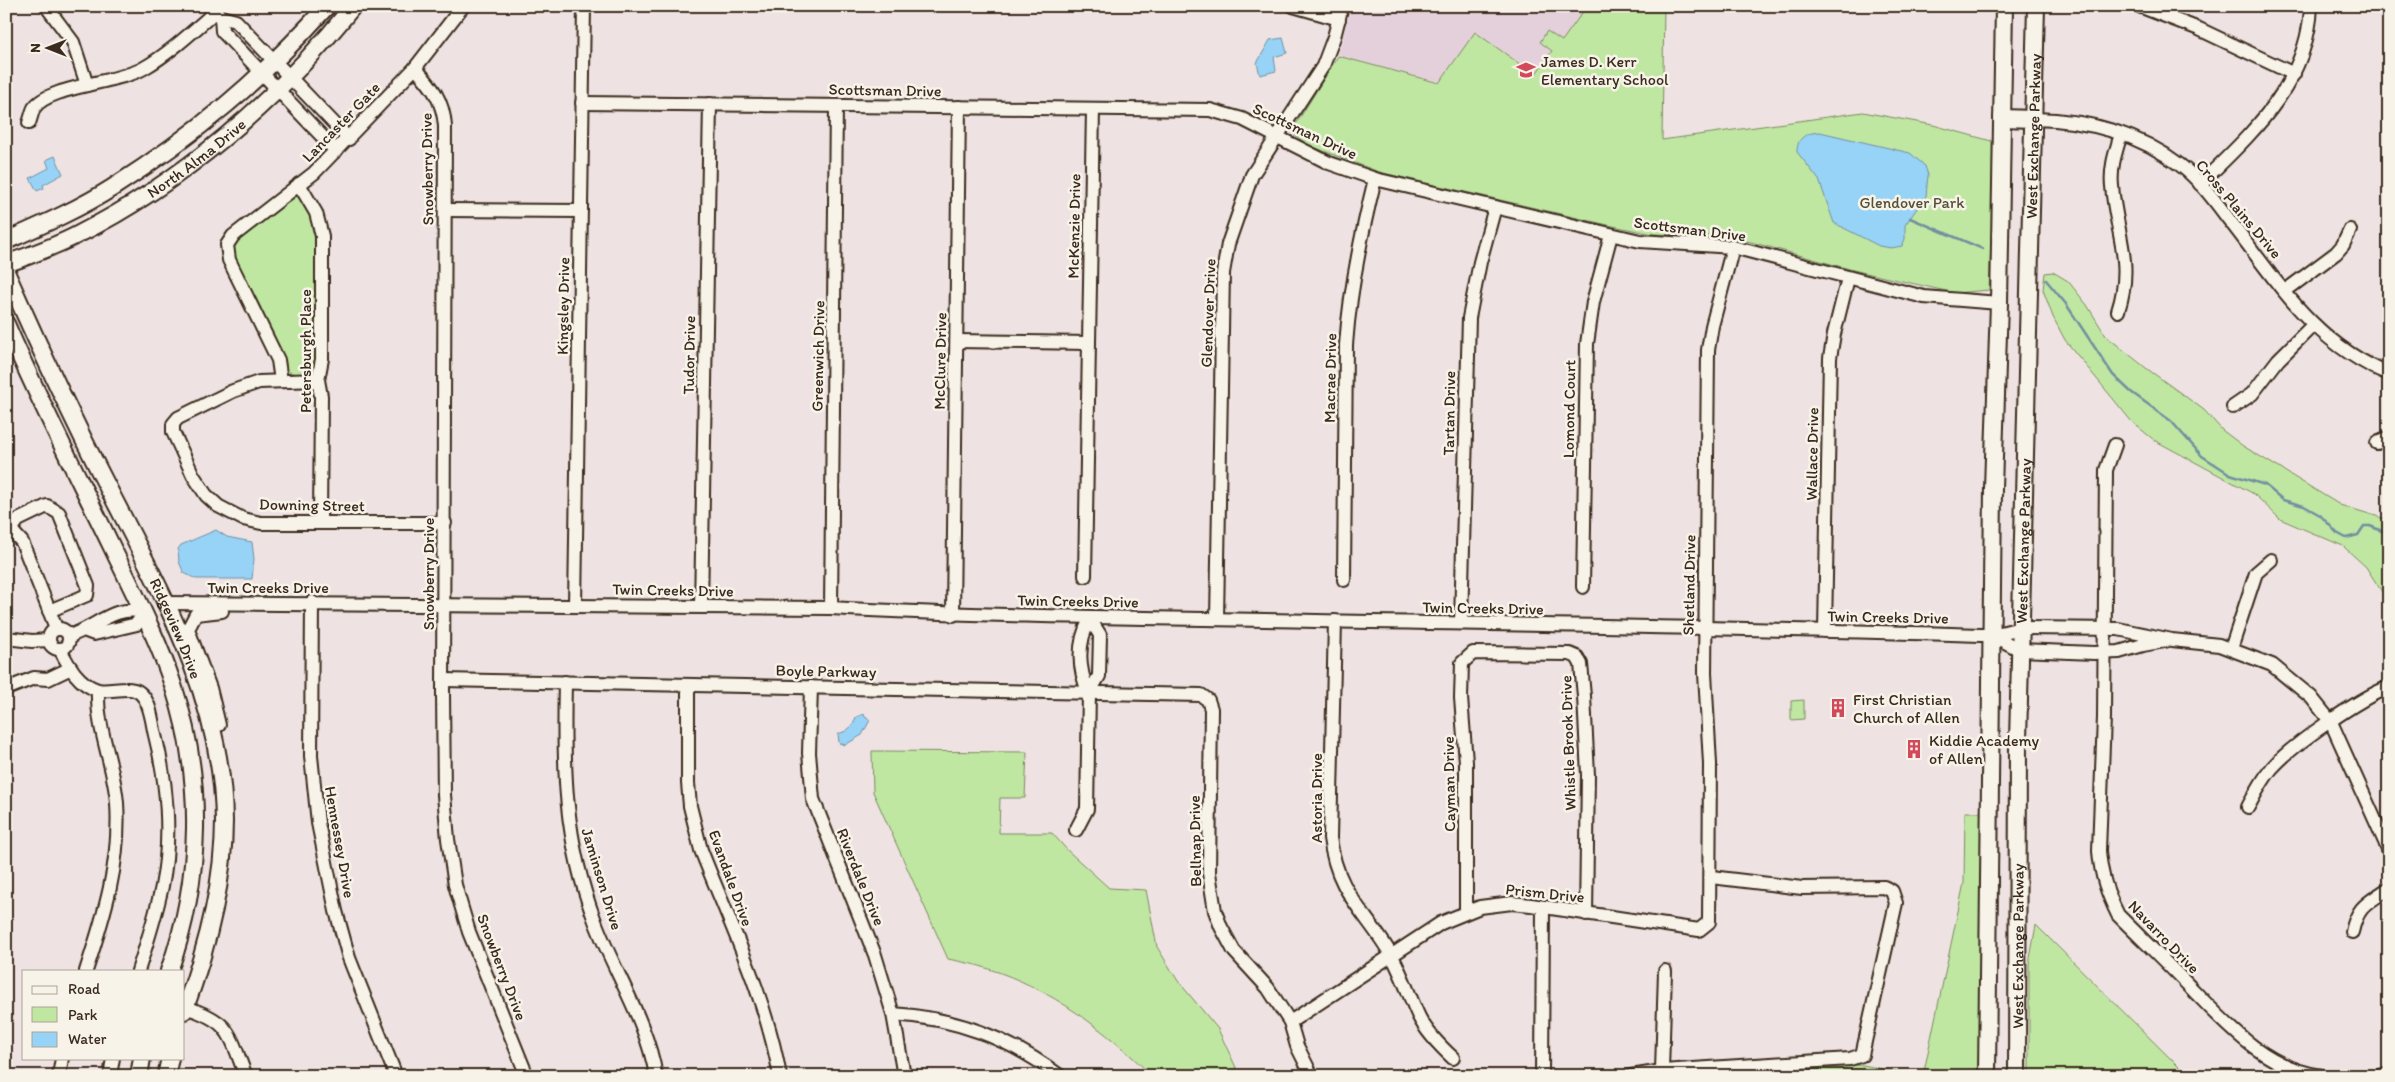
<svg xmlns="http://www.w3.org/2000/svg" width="2395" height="1082" font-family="Itim,sans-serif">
	<rect width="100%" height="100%" fill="#eee3e2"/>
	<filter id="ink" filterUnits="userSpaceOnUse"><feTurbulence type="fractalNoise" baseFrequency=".02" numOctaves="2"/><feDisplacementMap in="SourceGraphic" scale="10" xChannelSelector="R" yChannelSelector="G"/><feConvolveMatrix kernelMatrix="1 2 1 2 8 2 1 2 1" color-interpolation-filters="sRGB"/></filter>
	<g filter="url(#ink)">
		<path fill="#e4d0da" d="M1351,6H1664L1662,141L1338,56Z"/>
		<g fill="#bfe7a2" stroke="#7d8860">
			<path d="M1587,6H1664L1662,140L1863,112L1933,125L1995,142L1989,290L1955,293L1853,270L1751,242L1717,236L1653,234L1608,225L1379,172L1308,145L1291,132L1338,56L1439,83L1475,32L1535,75L1552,51L1540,42L1547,31L1562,41Z"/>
			<path d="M292,195L304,199L318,229L316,365C310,377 292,377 283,367L232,257V245Z"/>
			<path d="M2053,272L2068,281L2087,305L2106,336L2146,368L2204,410L2222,430L2243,446L2340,505L2389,520V603L2366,567L2343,546L2280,519L2254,494L2154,440L2132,422L2065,340L2053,317L2043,290L2045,273Z"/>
			<path d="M1804,700V719L1791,720V701Z"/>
			<path d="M872,751L1027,752L1025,798H1000L999,833H1052L1067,850L1109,888L1146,890L1157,947L1178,981L1218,1029L1240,1076H1152C1107,1031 1050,988 989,969C976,964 962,962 948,959L873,792Z"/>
			<path d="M1965,812H1983L1980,1076H1923L1964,883Z"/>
			<path d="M2036,925L2188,1076H2029V964Z"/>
			<path d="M1863,1065L1916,1076H1679Z"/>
		</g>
		<g fill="#97d3f7" stroke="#728fa0">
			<path d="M1283,38L1287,53L1274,57L1276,71L1260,75L1257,63L1270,40Z"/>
			<path d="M1820,132L1910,153L1925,166L1928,175L1926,196L1905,225V239L1902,246L1891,248L1879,246L1834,223L1819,180L1797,152C1797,137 1806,133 1820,132Z"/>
			<path d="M55,156L63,174L43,185L44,188L37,191L30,178L49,168L46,160Z"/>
			<path d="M216,530L227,537L252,542L254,559L252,579H196L184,573L179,562L178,549L181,545Z"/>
			<path d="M864,714L865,717L870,720L862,735L845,745L839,743L838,734L846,731L853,725L856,717Z"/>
		</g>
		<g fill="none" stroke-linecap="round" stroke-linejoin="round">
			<g stroke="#728fa0" stroke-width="2.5">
				<path d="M1910,218L1983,249"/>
				<path d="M2046,280L2066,304L2113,375L2131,392L2171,421L2202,456L2230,474L2265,485L2283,500L2304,506L2320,515L2337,533L2346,538L2358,535L2364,526H2370L2389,534"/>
			</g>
			<g stroke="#3b2a1e" stroke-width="16">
				<g id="minor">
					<path d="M46,6L73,42L87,85"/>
					<path d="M211,6L221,17L236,21L349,139"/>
					<path d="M1293,6L1339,19"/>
					<path d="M2139,6L2199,29L2294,74"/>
					<path d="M221,17L222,31L336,151"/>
					<path d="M415,68C432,86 443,100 445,126L443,694L444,795L448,839L455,885L469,932L527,1076"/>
					<path d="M582,103L1210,110L1242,119L1329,163L1375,179L1640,241L1733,247L1924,297L1999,303"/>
					<path d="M2034,119C2086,120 2138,133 2180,165C2200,180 2215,201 2230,221C2277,281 2314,344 2389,374"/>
					<path d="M29,123C31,118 32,112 34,108C48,86 119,83 144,68C170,53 193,31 216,11"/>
					<path d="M299,184L316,213L322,236V359L318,380L321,396L320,523"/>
					<path d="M2200,184C2251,134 2308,84 2311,6"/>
					<path d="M445,210L581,211"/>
					<path d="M2285,291L2336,253L2343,245L2350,230"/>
					<path d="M2118,311C2134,262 2116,234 2112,186C2110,167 2116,151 2121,134"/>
					<path d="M957,341L1088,343"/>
					<path d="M318,380L259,382L233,391L178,418L173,424V432L193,475L206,495L218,506L243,519L261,523H445"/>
					<path d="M281,381L278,360L229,260L227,245L233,236L314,173L415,68L463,6"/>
					<path d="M2233,407L2252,394L2278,360L2313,325"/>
					<path d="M2377,443L2389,438"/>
					<path d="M2115,445L2106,470L2104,717L2099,851C2101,875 2107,893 2118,915C2143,940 2169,965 2194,991C2230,1028 2267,1069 2322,1076"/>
					<path d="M6,529L11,530L22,542L56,628"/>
					<path d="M11,530L18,520L47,506L59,513L88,586L87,595L49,611"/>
					<path d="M1085,576L1093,109"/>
					<path d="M1344,580L1346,345C1350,288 1361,235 1375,179"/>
					<path d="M1583,587L1587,344L1593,302L1611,235"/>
					<path d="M312,602L311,756L318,823L336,911L349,958L396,1076"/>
					<path d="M164,603L831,608C993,617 1154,618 1316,621C1537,625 1759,628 1980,635H1992L2021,628L2118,629L2172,640L2219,645L2272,665L2311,697L2331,722L2389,851"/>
					<path d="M575,606L584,6"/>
					<path d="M701,607L710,104"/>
					<path d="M831,608L836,106"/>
					<path d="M953,615L959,107"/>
					<path d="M1217,619L1223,273L1228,244L1252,175L1323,66L1334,37L1342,6"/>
					<path d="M1335,621L1330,838C1337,895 1367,912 1393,958C1403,977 1410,998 1419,1017C1427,1033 1440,1046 1453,1058"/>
					<path d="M1461,623L1469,318L1480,262L1495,207"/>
					<circle cx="59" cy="639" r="10"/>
					<path d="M1825,631L1830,358L1834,334L1848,278"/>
					<path d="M1992,635L2020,650L2094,653L2119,652L2143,645L2165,641"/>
					<path d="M69,636C95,628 115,604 143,612L137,624L94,634L86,631"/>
					<path d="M6,638L32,641L48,640"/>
					<path d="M60,649C68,665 79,685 98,690C111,693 133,683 142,695C151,704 152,723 155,735C167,782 172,837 162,886C156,915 147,943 138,971"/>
					<path d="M2231,649L2256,573L2271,560"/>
					<path d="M443,680L1201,695L1208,700L1211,709L1209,873L1215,911L1221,927L1234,951L1268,988L1290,1022L1297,1046L1312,1076"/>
					<path d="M565,682C563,767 564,840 595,921C614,972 647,1021 656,1076"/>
					<path d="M688,685V783L690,806L701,850C730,924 766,997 780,1076"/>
					<path d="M811,687L809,753L813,799L875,955L893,1014L904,1076"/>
					<path d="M6,689L34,678L48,679L71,668"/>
					<path d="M1089,693L1099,676L1100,635L1090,619"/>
					<path d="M219,725L210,688L188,629L196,614L222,611"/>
					<path d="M2248,807C2255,794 2262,780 2272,768C2292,745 2360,698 2389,687"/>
					<path d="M1076,830L1087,809L1089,693C1078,669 1077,643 1090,619"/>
					<path d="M1466,911V762L1461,698L1462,663L1473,653L1570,654L1577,657L1581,664L1584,696L1588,775L1586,914"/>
					<path d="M2352,932C2358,905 2367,904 2389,888"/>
					<path d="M86,971C104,916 121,862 117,803C114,764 96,728 98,690"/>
					<path d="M185,1007C232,1022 229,1034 246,1076"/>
					<path d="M893,1014C956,1018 1009,1038 1060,1076"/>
					<path d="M1290,1022L1441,923L1480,907L1512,903L1531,905L1699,930L1709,922L1710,764L1705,673L1708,350L1712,326L1733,247"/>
					<path d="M1662,1071L1665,971"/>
					<path d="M59,1076L62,1058"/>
					<path d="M110,1076L113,1058"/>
					<path d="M1542,1076L1543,908"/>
					<path d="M1631,1076L1662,1071L1850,1059L1862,1055L1896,903L1892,891L1884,887L1802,888L1711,877"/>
					<path d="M2379,1076L2389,1074"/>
				</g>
			</g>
			<g stroke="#3b2a1e" stroke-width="20">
				<g id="major">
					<path d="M2002,118L2034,119"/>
					<path d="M6,241C42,225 79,209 112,188C195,135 261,80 327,6"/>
					<path id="s1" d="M6,264C30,255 54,247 77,235C180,184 281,97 353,6"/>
					<path id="s2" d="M6,272C37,342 69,412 104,480C159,588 223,697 224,821C224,886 206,951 184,1011"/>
					<path d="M6,324C38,398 75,471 110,543C132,589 157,636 173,685C204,778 202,879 169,971"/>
					<path d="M139,1076L142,1058"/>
					<path d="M166,1076L170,1058"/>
					<path d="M1987,1076L1993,488L1999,303L2004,6"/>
					<path id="s3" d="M2017,1076L2018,741L2036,6"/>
				</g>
			</g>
			<use href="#minor" stroke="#f7f3e8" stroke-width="12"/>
			<use href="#major" stroke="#f7f3e8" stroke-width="16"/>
		</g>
	</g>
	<defs>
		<g id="school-bare" transform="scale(1.5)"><path d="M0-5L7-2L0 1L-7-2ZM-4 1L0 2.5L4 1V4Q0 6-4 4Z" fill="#d1495b" stroke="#f7f3e8" stroke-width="2.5" paint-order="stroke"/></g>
		<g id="building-bare" transform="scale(1.5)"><path d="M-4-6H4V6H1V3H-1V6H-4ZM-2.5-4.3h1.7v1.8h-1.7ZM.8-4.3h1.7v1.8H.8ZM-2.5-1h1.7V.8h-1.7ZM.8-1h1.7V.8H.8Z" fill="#d1495b" stroke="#f7f3e8" stroke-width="2.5" paint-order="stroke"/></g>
	</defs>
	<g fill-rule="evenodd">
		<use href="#school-bare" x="1526" y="70"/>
		<use href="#building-bare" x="1838" y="708"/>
		<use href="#building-bare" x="1914" y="749"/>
	</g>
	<g text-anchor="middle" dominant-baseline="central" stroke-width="5" stroke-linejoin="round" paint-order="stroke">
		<g font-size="16" fill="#3b2a1e" stroke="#f7f3e8" text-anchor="start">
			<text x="1541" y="61">James D. Kerr<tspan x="1541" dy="18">Elementary School</tspan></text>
			<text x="1853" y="699">First Christian<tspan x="1853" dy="18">Church of Allen</tspan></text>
			<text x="1929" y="740">Kiddie Academy<tspan x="1929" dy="18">of Allen</tspan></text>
		</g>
		<g font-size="16" fill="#3b2a1e" stroke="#f7f3e8">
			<text transform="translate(885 90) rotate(1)">Scottsman Drive</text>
			<text transform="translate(341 122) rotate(-46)">Lancaster Gate</text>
			<text transform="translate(1305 131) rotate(25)">Scottsman Drive</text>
			<text stroke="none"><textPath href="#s3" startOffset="940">West Exchange Parkway</textPath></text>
			<text stroke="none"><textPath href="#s1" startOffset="219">North Alma Drive</textPath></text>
			<text transform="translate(427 169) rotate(-91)">Snowberry Drive</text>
			<text transform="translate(2239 209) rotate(50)">Cross Plains Drive</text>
			<text transform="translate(1074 226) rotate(-89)">McKenzie Drive</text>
			<text transform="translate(1690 229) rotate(7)">Scottsman Drive</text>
			<text transform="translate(563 306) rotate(-89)">Kingsley Drive</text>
			<text transform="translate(1208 313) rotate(-88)">Glendover Drive</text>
			<text transform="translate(305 351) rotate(-90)">Petersburgh Place</text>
			<text transform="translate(689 355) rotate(-89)">Tudor Drive</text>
			<text transform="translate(818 356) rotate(-89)">Greenwich Drive</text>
			<text transform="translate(940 361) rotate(-89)">McClure Drive</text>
			<text transform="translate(1330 378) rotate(-89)">Macrae Drive</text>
			<text transform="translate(1569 409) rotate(-89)">Lomond Court</text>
			<text transform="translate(1449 413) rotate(-89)">Tartan Drive</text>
			<text transform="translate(1812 454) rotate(-89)">Wallace Drive</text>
			<text transform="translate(312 505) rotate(1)">Downing Street</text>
			<text stroke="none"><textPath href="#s3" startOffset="535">West Exchange Parkway</textPath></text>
			<text transform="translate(428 574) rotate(-90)">Snowberry Drive</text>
			<text transform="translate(1689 585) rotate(-89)">Shetland Drive</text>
			<text x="268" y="587">Twin Creeks Drive</text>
			<text transform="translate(673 590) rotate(1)">Twin Creeks Drive</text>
			<text transform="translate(1078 601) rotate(1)">Twin Creeks Drive</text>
			<text transform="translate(1483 608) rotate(1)">Twin Creeks Drive</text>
			<text transform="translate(1888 617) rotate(1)">Twin Creeks Drive</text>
			<text stroke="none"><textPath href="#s2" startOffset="395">Ridgeview Drive</textPath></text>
			<text transform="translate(826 671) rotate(1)">Boyle Parkway</text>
			<text transform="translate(1568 743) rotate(-92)">Whistle Brook Drive</text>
			<text transform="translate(1449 784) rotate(-91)">Cayman Drive</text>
			<text transform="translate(1316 798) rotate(-90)">Astoria Drive</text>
			<text transform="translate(1195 841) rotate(-91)">Bellnap Drive</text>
			<text transform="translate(340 842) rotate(80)">Hennessey Drive</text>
			<text transform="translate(861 877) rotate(68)">Riverdale Drive</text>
			<text transform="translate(731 878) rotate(70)">Evandale Drive</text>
			<text transform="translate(602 879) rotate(73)">Jaminson Drive</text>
			<text transform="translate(1545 893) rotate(6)">Prism Drive</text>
			<text transform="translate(2164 937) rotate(46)">Navarro Drive</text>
			<text stroke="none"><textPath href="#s3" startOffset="130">West Exchange Parkway</textPath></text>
			<text transform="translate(502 967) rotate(69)">Snowberry Drive</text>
		</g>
		<g font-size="16" fill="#555038" stroke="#f7f3e8">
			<text x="1912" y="202">Glendover Park</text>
		</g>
	</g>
	<rect width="2395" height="1082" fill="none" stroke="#f7f3e8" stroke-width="25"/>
	<rect x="12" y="12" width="2370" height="1057" fill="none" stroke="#3b2a1e" stroke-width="2" filter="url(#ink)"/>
	<rect x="22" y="970" width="162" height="90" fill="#f7f3e8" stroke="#aca397"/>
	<rect x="32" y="986" width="25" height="8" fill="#f7f3e8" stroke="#aca397"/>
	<text x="68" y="994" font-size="15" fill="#3b2a1e">Road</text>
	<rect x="32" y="1007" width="25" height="15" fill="#bfe7a2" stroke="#aca397"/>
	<text x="68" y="1020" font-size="15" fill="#3b2a1e">Park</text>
	<rect x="32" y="1032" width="25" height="15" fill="#97d3f7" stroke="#aca397"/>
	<text x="68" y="1044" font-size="15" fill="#3b2a1e">Water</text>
	<g transform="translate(48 48) rotate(270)" stroke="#f7f3e8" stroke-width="4" paint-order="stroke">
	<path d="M0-4L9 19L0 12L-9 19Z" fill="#3b2a1e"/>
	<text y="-8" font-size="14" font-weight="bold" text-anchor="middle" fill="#3b2a1e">N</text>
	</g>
</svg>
